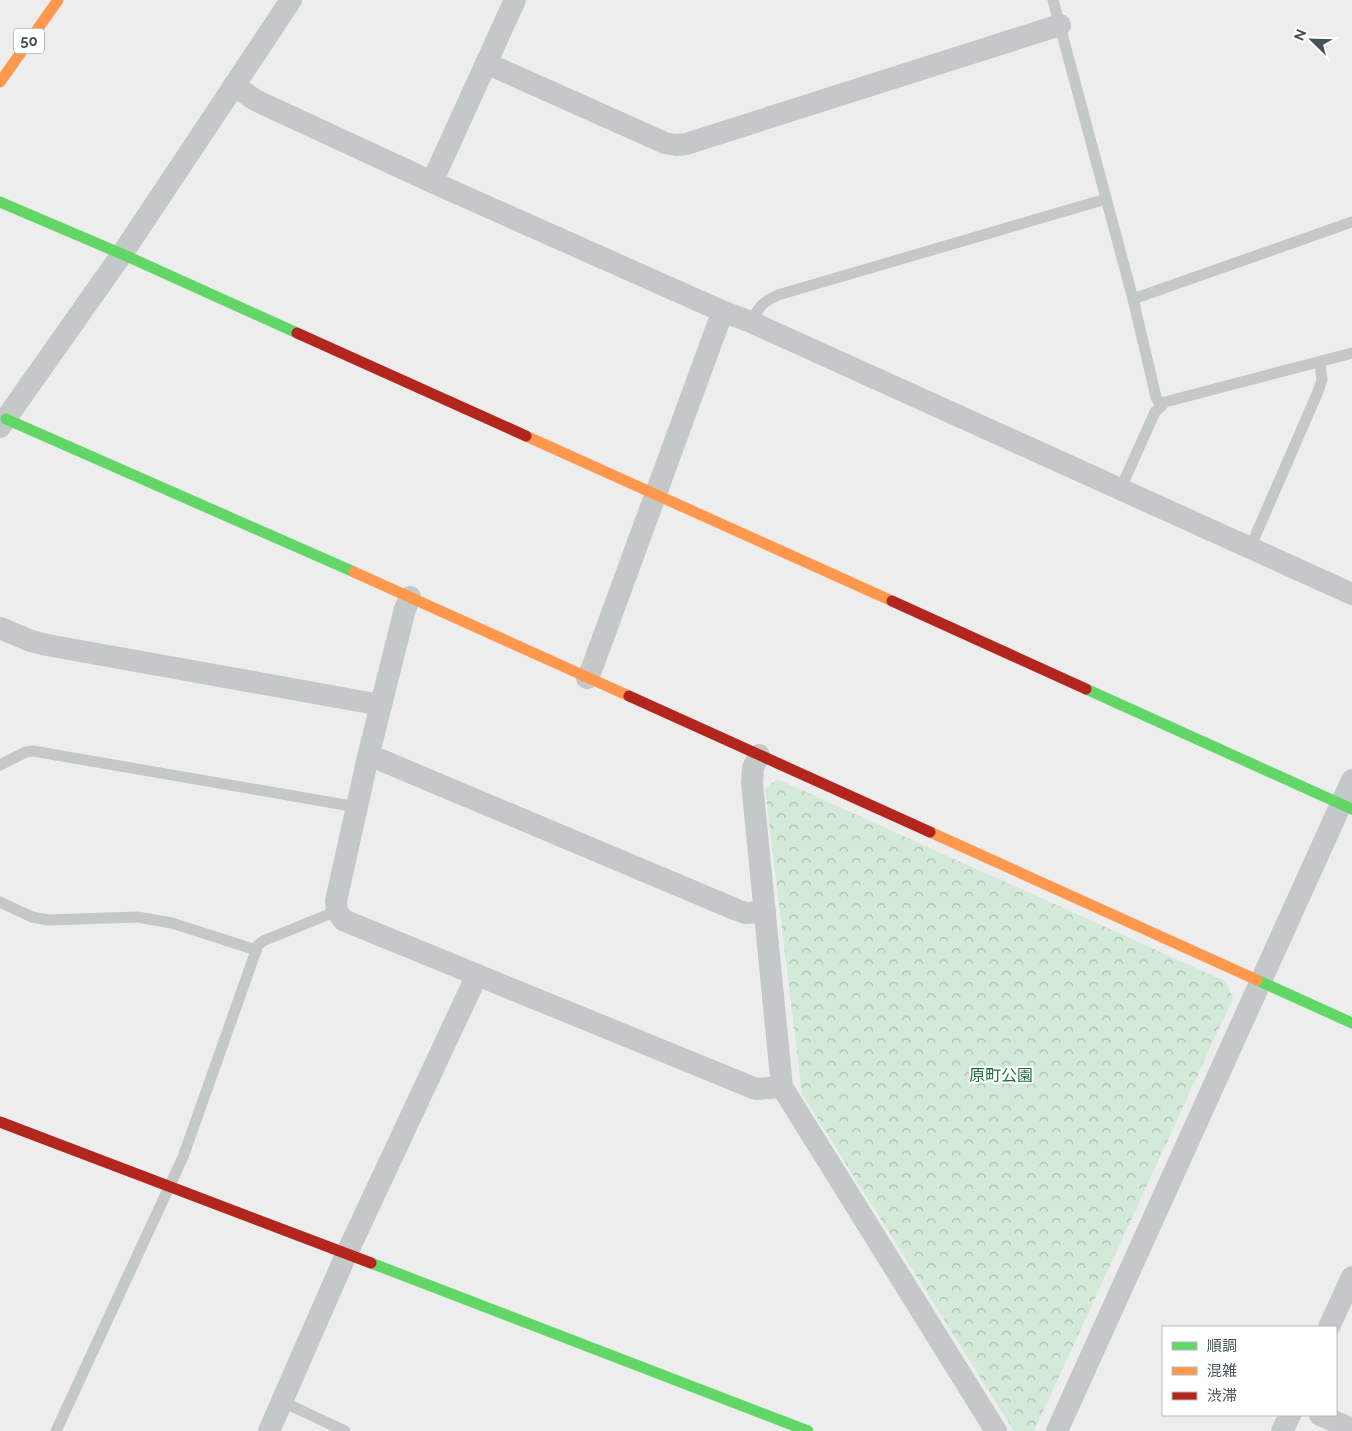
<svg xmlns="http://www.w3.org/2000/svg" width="1352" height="1431" font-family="Raleway,'Noto Sans JP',sans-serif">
	<defs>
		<pattern id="park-crowns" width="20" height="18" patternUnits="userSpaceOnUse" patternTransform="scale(1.25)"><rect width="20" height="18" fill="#d3ead8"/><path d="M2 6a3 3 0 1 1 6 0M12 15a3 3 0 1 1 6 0" fill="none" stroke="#adc0b2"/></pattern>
	</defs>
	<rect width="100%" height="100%" fill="#ededed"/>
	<path fill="url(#park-crowns)" d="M777,779L1225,981L1233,998L1034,1431H1014L802,1094L765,789Z"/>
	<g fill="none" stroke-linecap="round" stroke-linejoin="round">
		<g stroke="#c5c8c8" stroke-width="11">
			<path d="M1053,0L1133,299L1156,397L1161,406"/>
			<path d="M1133,299L1352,222"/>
			<path d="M751,322C759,307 762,302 778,295L1106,199"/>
			<path d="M1120,490L1155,412L1165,402L1352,353"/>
			<path d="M1250,548L1317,394L1322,380L1320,363"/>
			<path d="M0,765L26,752L33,751L357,807"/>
			<path d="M0,902L32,917L49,920L137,917L172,923L256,950"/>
			<path d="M283,1402L345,1431"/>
			<path d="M56,1431L183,1157L258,945L263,941L337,911"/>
		</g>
		<g stroke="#c5c8c8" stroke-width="22">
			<path d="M486,63L665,143L676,145L686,144L1060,25"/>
			<path d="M234,85L255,100L432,182L724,312L751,322L1352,594"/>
			<path d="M432,182L515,0"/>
			<path d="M0,427L122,254L291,0"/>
			<path d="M410,597L405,609L368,757L336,901L337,911L343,920L756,1089L782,1087"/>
			<path d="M0,628L31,641L47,645L381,705"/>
			<path d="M587,678L592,668L718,324L724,312"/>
			<path d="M759,755L753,768L752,783L782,1087L996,1431"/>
			<path d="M368,757L381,760L737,910L745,913L765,912"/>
			<path d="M1329,1327L1352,1277"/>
			<path d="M1320,1415L1352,1429"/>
			<path d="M269,1431L346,1255L477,975"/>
			<path d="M1057,1431L1352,780"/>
			<path d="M1282,1431L1290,1415"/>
		</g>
		<g stroke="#63d668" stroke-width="11">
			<path d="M0,202L122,254L297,333"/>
			<path d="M6,419L354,572"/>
			<path d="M1086,689L1352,809"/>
			<path d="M1257,980L1352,1023"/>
			<path d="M371,1263L808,1431"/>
		</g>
		<g stroke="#ff974d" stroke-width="11">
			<path d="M0,82L58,0"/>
			<path d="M526,436L892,601"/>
			<path d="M354,572L629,696"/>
			<path d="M930,832L1257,980"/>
		</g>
		<g stroke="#b3261e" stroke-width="11">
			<path d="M297,333L526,436"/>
			<path d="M892,601L1086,689"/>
			<path d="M629,696L930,832"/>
			<path d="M0,1122L371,1263"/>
		</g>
	</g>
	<g text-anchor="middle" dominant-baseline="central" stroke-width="4" stroke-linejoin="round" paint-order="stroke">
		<rect fill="#fff" stroke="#7e8689" stroke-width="1" x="14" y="28.5" width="30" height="25" rx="4"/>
		<g font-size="15" font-weight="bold" fill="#465257">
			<text x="29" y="41">50</text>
		</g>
		<g font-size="16" fill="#206f3a" stroke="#fff">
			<text x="1001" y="1075">原町公園</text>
		</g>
	</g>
	<rect x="1162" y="1326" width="175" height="90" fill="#ffffff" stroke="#b5babc"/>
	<rect x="1172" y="1342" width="25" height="8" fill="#63d668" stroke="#b5babc"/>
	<text x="1207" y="1351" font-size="15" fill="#465257">順調</text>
	<rect x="1172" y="1367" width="25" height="8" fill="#ff974d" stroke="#b5babc"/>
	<text x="1207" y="1376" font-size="15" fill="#465257">混雑</text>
	<rect x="1172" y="1392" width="25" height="8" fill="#b3261e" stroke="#b5babc"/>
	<text x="1207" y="1401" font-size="15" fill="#465257">渋滞</text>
	<g transform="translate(1312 40) rotate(293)" stroke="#ffffff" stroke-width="4" paint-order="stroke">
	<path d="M0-4L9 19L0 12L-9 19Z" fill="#465257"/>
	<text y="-8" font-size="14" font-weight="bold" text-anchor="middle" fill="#465257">N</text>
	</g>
</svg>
